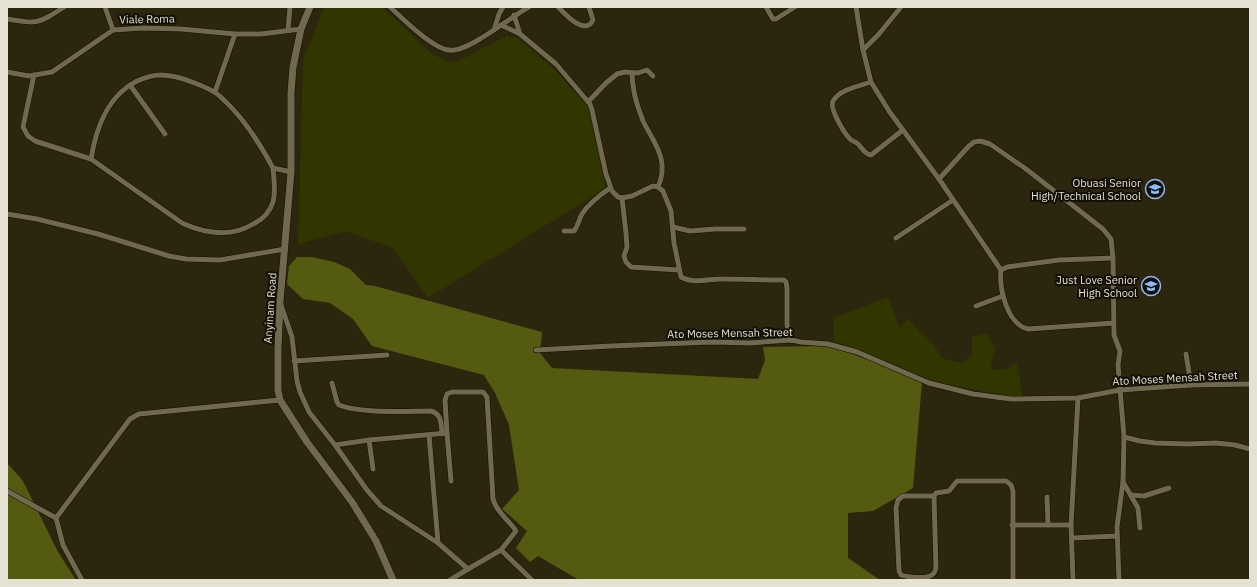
<svg xmlns="http://www.w3.org/2000/svg" width="1257" height="587" font-family="'IBM Plex Sans',sans-serif">
	<rect width="100%" height="100%" fill="#2c260e"/>
	<g fill="#313600">
		<path d="M324,7H382L433,55L454,63L507,36L517,38L552,67L589,107L606,188L428,298L393,248L346,231L298,244L303,61Z"/>
		<path d="M888,297L900,328L907,319L934,345L942,358L962,363L972,355V337L987,333L995,349L991,364L993,370L1008,369L1017,362L1023,399L931,381L834,341V318Z"/>
	</g>
	<g fill="#545b11">
		<path d="M297,257H312L334,262L350,269L366,285L375,286L542,332L540,353L552,368L758,379L765,360L763,347L830,346L869,360L922,382L913,488L873,511L848,513V558L880,580H579L538,556L530,562L516,548L527,531L502,509L519,490L509,425L495,393L484,375L372,346L353,319L330,303L303,299L287,284L289,266Z"/>
		<path d="M7,463L23,481L58,552L76,580H7Z"/>
	</g>
	<g fill="none" stroke-linecap="round" stroke-linejoin="round">
		<g stroke="#140e00" stroke-width="6">
			<g id="street">
				<path d="M105,7L113,30"/>
				<path d="M390,7C402,18 433,49 449,50C468,53 510,17 529,7"/>
				<path d="M558,7C564,13 585,37 593,20L589,7"/>
				<path d="M766,7L773,19H776L795,7"/>
				<path d="M856,7L863,50L871,82L889,111L939,179"/>
				<path d="M514,15L520,34"/>
				<path d="M7,19C38,24 38,24 64,7"/>
				<path d="M501,25L520,34L556,64L590,104L592,110L606,174L612,191L618,197L622,198L632,196L653,186L658,187L663,191L671,211L674,243L681,277C693,284 708,279 721,279C742,279 763,280 784,280L786,282L787,288V325L788,330L791,340"/>
				<path d="M288,30L290,7"/>
				<path d="M494,30L499,14L503,7"/>
				<path d="M863,50L879,34L901,7"/>
				<path d="M7,72L29,76L52,72L113,30L143,28L181,29L235,34H261L301,29"/>
				<path d="M632,73C632,89 637,106 643,121C654,143 670,160 658,187"/>
				<path d="M34,75L23,127L28,136L35,141L91,159L182,223C206,234 231,238 255,223C263,219 270,211 273,202C276,191 274,180 273,168"/>
				<path d="M871,82C860,86 840,89 833,101C829,108 844,133 850,139C852,141 855,141 858,144C862,148 865,154 871,155L903,130"/>
				<path d="M130,85L165,134"/>
				<path d="M215,92L235,34"/>
				<path d="M588,102L606,83L617,74L625,72L638,73L647,70L653,76"/>
				<path d="M91,159C96,128 107,96 137,81C144,78 152,75 160,75C171,75 182,78 192,82C200,85 208,88 214,92C219,94 222,99 226,102C246,121 260,144 273,168L291,172"/>
				<path d="M622,198L626,233L627,247L624,256L626,262L631,267L679,270"/>
				<path d="M7,214L37,219L98,234L169,256L186,259L220,260L285,249"/>
				<path d="M673,227L690,231L715,229H744"/>
				<path d="M564,231H574C578,226 579,219 582,214C589,203 600,195 610,188"/>
				<path d="M896,238L953,200"/>
				<path d="M1001,270L1007,267L1059,260L1113,258"/>
				<path d="M281,305L292,337L297,381L300,392L309,412L335,445L367,490L381,506L438,543L468,569L450,580"/>
				<path d="M976,306L1003,296"/>
				<path d="M1114,323L1028,329C1007,324 999,289 1001,270L939,179L968,147L974,142L980,141L990,144L1026,169L1103,229L1111,239L1113,258L1114,335L1120,351L1118,365L1124,437L1123,482L1117,527L1119,580"/>
				<path d="M536,350L611,346L712,342L749,343L791,340L801,342L828,344L857,352L929,383L973,394L1011,399L1078,398L1120,390L1191,385L1250,384"/>
				<path d="M1186,354L1191,385"/>
				<path d="M294,361L387,355"/>
				<path d="M332,383L337,402L339,405C362,414 406,411 431,411C442,414 441,424 442,434"/>
				<path d="M447,433L451,481"/>
				<path d="M429,435L438,543"/>
				<path d="M1124,437L1140,441L1155,443L1188,444L1216,443L1235,445L1250,449"/>
				<path d="M369,440L373,469"/>
				<path d="M335,445L369,440L447,433L445,400L447,394L452,392H483L487,397L493,499C497,513 509,520 516,531L501,550"/>
				<path d="M1123,482L1138,508L1140,528"/>
				<path d="M7,491L56,518"/>
				<path d="M1131,495L1144,496L1169,488"/>
				<path d="M934,496H903L898,500L896,508L899,571L901,575C906,577 924,579 930,576C934,575 935,572 936,568L934,496L936,493L949,491L957,481H1006L1011,485L1013,491V580"/>
				<path d="M1047,497L1048,525"/>
				<path d="M1012,525H1071"/>
				<path d="M1072,538L1117,536"/>
				<path d="M468,569L501,550L532,580"/>
				<path d="M82,580L63,545L56,518L130,419L139,414L280,400"/>
				<path d="M1073,580L1071,525L1078,398"/>
			</g>
		</g>
		<g stroke="#140e00" stroke-width="8">
			<path id="secondary" d="M310,7L301,29L293,67L291,93V172L280,302L278,349V390L280,400L287,411L307,442L352,502L376,541L393,580"/>
		</g>
		<use href="#street" stroke="#70694f" stroke-width="5"/>
		<use href="#secondary" stroke="#70694f" stroke-width="7"/>
	</g>
	<defs>
		<g id="school-ring" transform="scale(1)"><circle r="9.5" fill="#120f06" stroke="#8fb8fd" stroke-width="1.5"/><path d="M0-5L7-2L0 1L-7-2ZM-4 1L0 2.5L4 1V4Q0 6-4 4Z" fill="#8fb8fd"/></g>
	</defs>
	<g fill-rule="evenodd">
		<use href="#school-ring" x="1155" y="189"/>
		<use href="#school-ring" x="1151" y="286"/>
	</g>
	<g text-anchor="middle" dominant-baseline="central" stroke-width="4" stroke-linejoin="round" paint-order="stroke">
		<g font-size="11" fill="#e5e1d3" stroke="#120f06">
			<text transform="translate(147 19) rotate(-1)">Viale Roma</text>
			<text transform="translate(270 308) rotate(-86)">Anyinam Road</text>
			<text transform="translate(730 333) rotate(-1)">Ato Moses Mensah Street</text>
			<text transform="translate(1175 378) rotate(-3)">Ato Moses Mensah Street</text>
		</g>
		<g font-size="11" fill="#e5e1d3" stroke="#120f06" text-anchor="end">
			<text x="1141" y="183">Obuasi Senior<tspan x="1141" dy="13">High/Technical School</tspan></text>
			<text x="1137" y="280">Just Love Senior<tspan x="1137" dy="13">High School</tspan></text>
		</g>
	</g>
	<rect width="1257" height="587" fill="none" stroke="#e5e1d3" stroke-width="16"/>
</svg>
